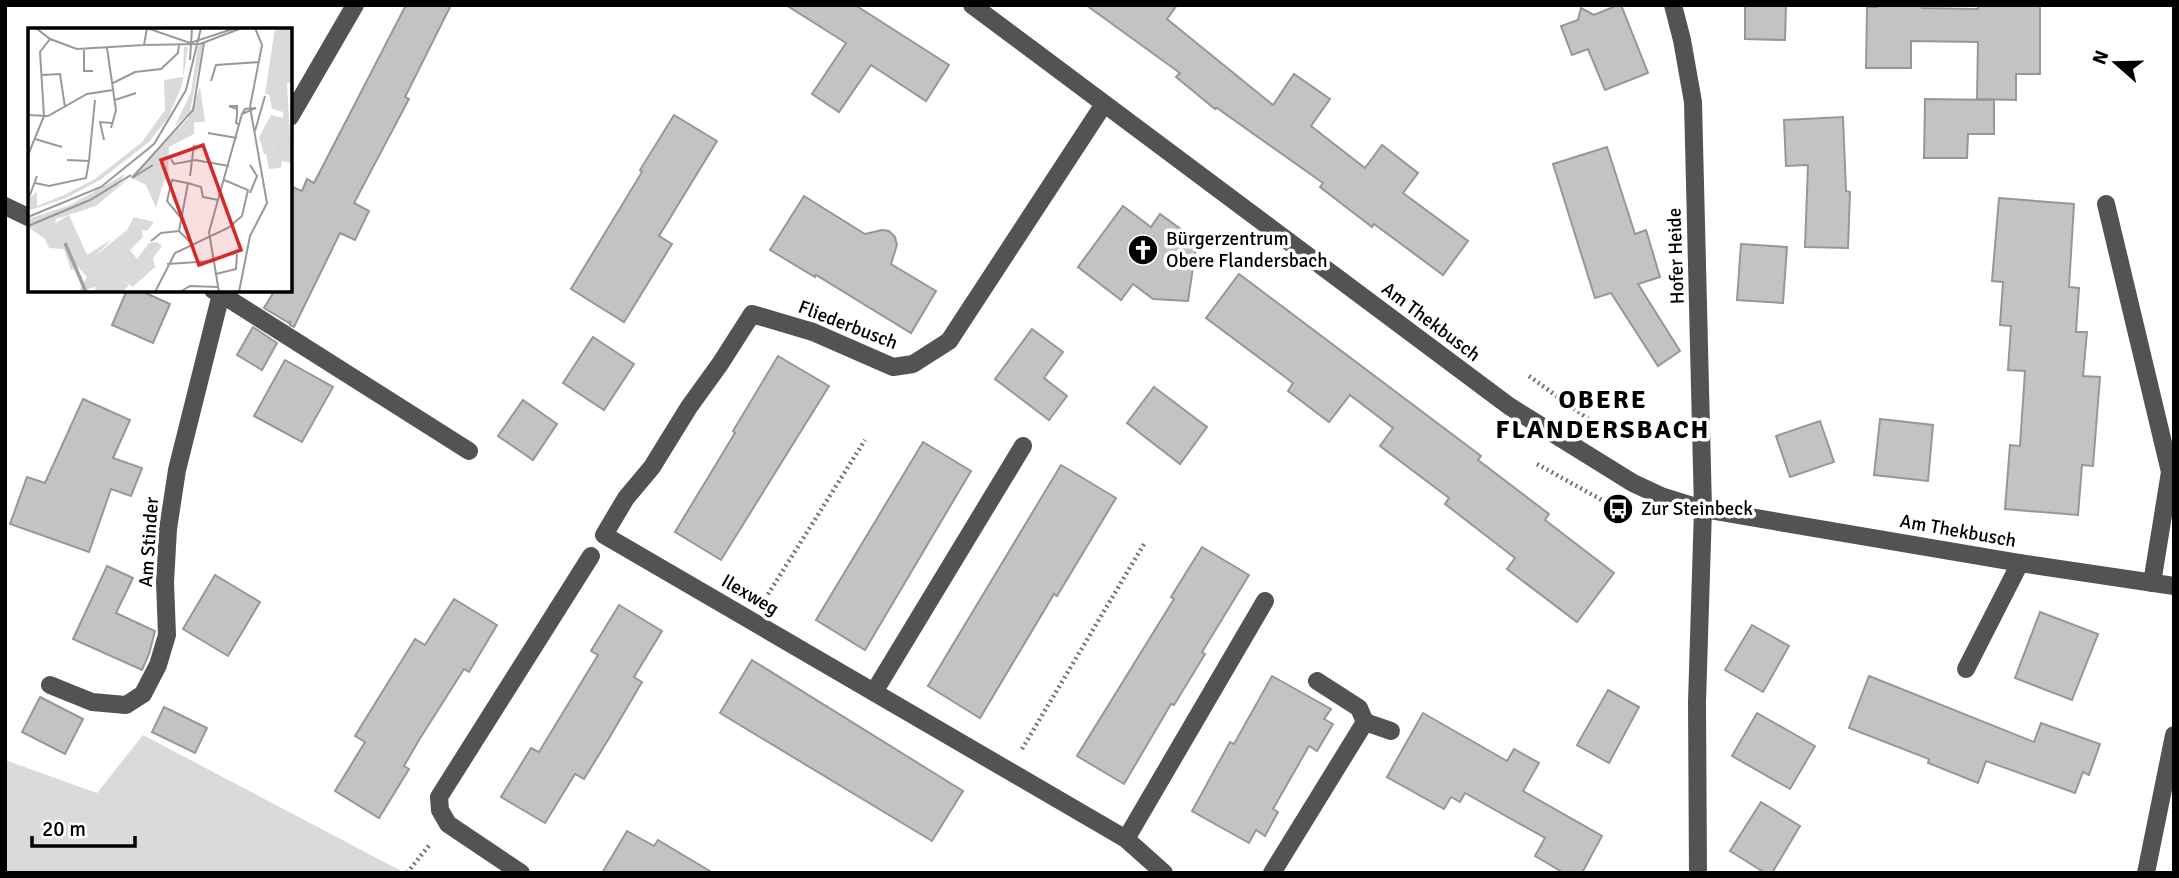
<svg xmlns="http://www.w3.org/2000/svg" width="2179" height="878" font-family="Signika,sans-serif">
	<rect width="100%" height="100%" fill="#fff"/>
	<path fill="#dadada" d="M143,735L405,873H5V760L97,793Z"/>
	<g fill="#c3c3c3" stroke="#979797" stroke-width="2">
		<path d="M406,5H451L405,97L409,99L354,203L369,211L355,240L340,233L294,327L290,325V321L289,323L264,308L275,290H290V186L302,191L307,179L314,183Z"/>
		<path d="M786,5H855L949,65L926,101L871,65L839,112L812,94L846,43Z"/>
		<path d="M1086,5H1177L1167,19L1273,105L1294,74L1330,99L1311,126L1365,168L1382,145L1418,173L1403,193L1468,241L1443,275L1374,224L1372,227L1320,187L1323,183L1217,108L1215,109L1176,77L1180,73Z"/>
		<path d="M1618,5H1621L1648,73L1605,90L1588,49L1572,55L1561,26L1578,20L1581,8L1594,15Z"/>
		<path d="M1745,5H1786L1785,40L1745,39Z"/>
		<path d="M1877,5H1922V8L1978,9V5H2040V74H2016V100L1977,99L1978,42L1911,41V68H1866L1867,7H1877Z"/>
		<path d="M1925,99L1994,100V134H1968L1967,158H1924Z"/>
		<path d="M674,115L717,141L659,236L672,244L624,322L571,289L642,172L640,170Z"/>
		<path d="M1843,117L1846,191L1850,192L1848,248L1805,247L1808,165L1786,166L1784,120Z"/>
		<path d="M1607,147L1635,234L1646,230L1660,277L1638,284L1680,351L1658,366L1611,293L1595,298L1553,164Z"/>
		<path d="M804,196L865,234L882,230L889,231L895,237L897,245L891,264L936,291L911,333L816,275L815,277L770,250Z"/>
		<path d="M1999,198L2074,204L2069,287L2079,288L2076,332H2087L2083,376L2100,377L2093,466L2082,465L2078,515L2005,509L2010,445L2020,446L2025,371L2008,370L2011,326L2000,325L2003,282L1992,281Z"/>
		<path d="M1123,206L1151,227L1160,214L1197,241L1188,301L1153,299L1133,284L1121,300L1078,267Z"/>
		<path d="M1741,244L1787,247L1783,303L1737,300Z"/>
		<path d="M1239,274L1481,456L1478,460L1549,514L1545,520L1614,573L1577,622L1507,569L1515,558L1445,504L1449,498L1380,446L1393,428L1350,395L1329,422L1288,391L1293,383L1206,318Z"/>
		<path d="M127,290H139L170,304L153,343L112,325Z"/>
		<path d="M253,327L277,343L262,370L237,355Z"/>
		<path d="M1032,329L1063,352L1044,378L1067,396L1049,420L995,379Z"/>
		<path d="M593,337L634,364L604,410L563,383Z"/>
		<path d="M778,356L829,386L721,560L675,532L735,433L733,431Z"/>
		<path d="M285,360L333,387L302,442L254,416Z"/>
		<path d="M1154,387L1207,427L1180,464L1127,423Z"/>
		<path d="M83,399L130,420L113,458L142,468L131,496L111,489L89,552L10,524L27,477L45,483Z"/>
		<path d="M523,400L557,424L533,460L498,436Z"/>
		<path d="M1880,419L1933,425L1928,481L1874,475Z"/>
		<path d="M1820,421L1834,462L1790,477L1776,436Z"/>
		<path d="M923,442L971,471L865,650L816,620Z"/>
		<path d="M1061,465L1116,498L1057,596L1054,594L980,718L928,686Z"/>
		<path d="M1202,547L1249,575L1202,652L1205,654L1174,705L1171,704L1124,784L1077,756L1174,599L1171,597Z"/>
		<path d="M107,566L133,578L116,613L155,631L149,654L142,670L73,639Z"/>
		<path d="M215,575L260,602L228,656L183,629Z"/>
		<path d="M454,599L497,625L469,672L464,669L419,740L404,766L409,769L379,818L335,791L365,742L355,736L415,639L425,645Z"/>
		<path d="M619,605L662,631L634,677L642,682L608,740L584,779L575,774L545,823L501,797L531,748L539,752L598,655L591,651Z"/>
		<path d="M2040,612L2098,634L2072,700L2015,678Z"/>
		<path d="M1752,625L1789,646L1763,692L1725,670Z"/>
		<path d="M752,660L963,791L932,841L720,713Z"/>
		<path d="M1272,676L1331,709L1324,719L1333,724L1317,751L1309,746L1273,809L1278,812L1265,836L1256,830L1249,843L1192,811L1230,742L1234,744Z"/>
		<path d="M1869,676L2034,742L2041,723L2100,744L2089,775L2083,772L2075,793L1986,761L1978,783L1928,763L1929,759L1849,728Z"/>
		<path d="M1608,690L1639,707L1609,763L1577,745Z"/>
		<path d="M40,697L83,719L65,754L22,732Z"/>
		<path d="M164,707L207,728L195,753L152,732Z"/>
		<path d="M1423,713L1507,761L1514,749L1539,763L1523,791L1602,836L1582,873H1564L1535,856L1545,838L1465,793L1460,802L1451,797L1444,809L1387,777Z"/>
		<path d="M1757,713L1815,746L1790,789L1732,756Z"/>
		<path d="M1761,802L1800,826L1772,873H1765L1730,851Z"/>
		<path d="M627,831L654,846L658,840L713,873H602Z"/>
	</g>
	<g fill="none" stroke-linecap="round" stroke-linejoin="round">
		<g stroke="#757575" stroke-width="4.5" stroke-dasharray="2 3.5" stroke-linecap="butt">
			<path d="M1529,376L1602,429"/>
			<path d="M1537,464L1618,509"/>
			<path d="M765,599L865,440"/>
			<path d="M1022,749L1144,544"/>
			<path d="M407,873L431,843"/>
		</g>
		<g stroke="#535353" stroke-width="18">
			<path d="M972,5L1509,406L1633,483L1661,496L1703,509L2020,563L2174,586"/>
			<path d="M1673,5L1682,40L1693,102L1703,509L1697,702L1698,873"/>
			<path d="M1104,104L949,341L913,364L893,367L813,332L752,314L720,364L689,407L652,467L626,498L604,535L1126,839L1164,873"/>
			<path d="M290,117L355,5"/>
			<path d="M2106,204L2170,472L2152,583"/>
			<path d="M5,206L30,218"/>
			<path d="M213,290L221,294L469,451"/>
			<path d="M1966,669L2020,563"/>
			<path d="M50,685L92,702L126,705L143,694L158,665L167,635L165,582L168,529L177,470L221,294L220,290"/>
			<path d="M874,692L1023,446"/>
			<path d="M1365,722L1391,731"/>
			<path d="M1126,839L1265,601"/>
			<path d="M521,873L448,824L440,810L439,797L591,556"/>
			<path d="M1272,873L1365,722L1359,708L1317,681"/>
			<path d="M2146,873L2174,735"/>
		</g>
	</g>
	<defs>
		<g id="church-disc" transform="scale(1.575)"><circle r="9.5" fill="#000" stroke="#fff"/><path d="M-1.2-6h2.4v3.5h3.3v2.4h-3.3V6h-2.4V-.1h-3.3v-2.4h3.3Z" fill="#fff"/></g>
		<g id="bus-disc" transform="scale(1.575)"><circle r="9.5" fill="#000" stroke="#fff"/><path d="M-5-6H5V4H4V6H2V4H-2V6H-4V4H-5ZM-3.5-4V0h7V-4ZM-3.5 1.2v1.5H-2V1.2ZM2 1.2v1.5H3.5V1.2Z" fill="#fff"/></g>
	</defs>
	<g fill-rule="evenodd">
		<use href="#church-disc" x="1143" y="250"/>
		<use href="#bus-disc" x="1618" y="509"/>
	</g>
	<g text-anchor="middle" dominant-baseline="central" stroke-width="7" stroke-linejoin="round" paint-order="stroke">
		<g font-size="19" fill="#000" stroke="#fff" text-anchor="start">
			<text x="1166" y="239">Bürgerzentrum<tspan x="1166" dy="22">Obere Flandersbach</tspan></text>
			<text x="1641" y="509">Zur Steinbeck</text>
		</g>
		<g font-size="19" fill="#000" stroke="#fff">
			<text transform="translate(1676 256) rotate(-92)">Hofer Heide</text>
			<text transform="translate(1431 322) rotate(37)">Am Thekbusch</text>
			<text transform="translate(848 325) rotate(21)">Fliederbusch</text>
			<text transform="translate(1958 531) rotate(10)">Am Thekbusch</text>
			<text transform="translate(149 542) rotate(-86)">Am Stinder</text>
			<text transform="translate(750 595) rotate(30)">Ilexweg</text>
		</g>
		<g font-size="26" font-weight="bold" letter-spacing="2" fill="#000" stroke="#fff">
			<text x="1603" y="400">OBERE<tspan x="1603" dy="30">FLANDERSBACH</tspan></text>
		</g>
	</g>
	<g transform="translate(28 28)">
		<rect width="264" height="264" fill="#fff"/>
		<path d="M248,0H264V46L248,40L243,30ZM175,16L162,84L147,98L163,64L170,18ZM156,19H160L154,57L140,90L121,114L72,152L38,170L0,183V171L9,164V178L36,167L67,151L114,114L137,82L136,52L155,49ZM172,59L177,94H166V106L141,119L140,152H136L128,180L118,157L102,149L160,91ZM246,114L262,118L263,135L254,133L253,140L241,141L238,126H245ZM97,146L90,157L100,151L68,178L28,191L21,220L17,211L0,199V191L42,177ZM99,202L105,207L112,205L96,226L71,246L98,227L107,236L95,252L101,257L94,264H66L68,259L51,263L59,249L50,239L64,244L67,228Z" fill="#dadada"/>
		<path d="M247,0V35L264,44V55H259L264,140L262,118L246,114L245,126H236L231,109L243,87L255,90V84L244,81L241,66H237ZM41,187L59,227L84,211L67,228L64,244L50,239L43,242L36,221L21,220L24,197ZM106,189L126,194L119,203L114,202L115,209L102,222L109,231L121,215L129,214L134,218L125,230L127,239L105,259L95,252L106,236L98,227L90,254L82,256L73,247L67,252L111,205L105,208L99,202Z" fill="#dadada"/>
		<path fill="none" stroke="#a1a1a1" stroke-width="3.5" d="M37,215L58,264"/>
		<path fill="none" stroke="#999" stroke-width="2" d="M8,0L22,11L49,21L116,17M208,0L162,15L119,0L116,17L172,16L214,0M79,20L88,82L83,100M56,22V43H65M162,32L164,0M14,47L32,46L37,79M183,53L188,37L230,34M85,55L107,44L133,41L150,25L151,17M87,72L108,65M209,81L201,78H209V87L208,95L212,97M0,87L20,88L59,66L85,62M227,103L237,68M180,105L209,110M7,111L34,119M76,112L72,94L84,95M0,127L16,88L12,24L22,11M143,131L146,136L167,132L201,138M39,132L61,133L67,72M125,137L104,150L165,82L176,15M162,148L166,117M7,155L21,158L58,150L61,133M222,165L229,148L222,137M0,172L9,148M0,189L73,159L126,116L158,62L173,0M153,190L139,173L144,152L159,155M0,198L62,172L103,147M151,203L160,155L173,159L175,169L190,172M123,213L133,205L151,203L162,214M139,236L185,233M188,246L208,241L209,226M127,264L147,225L200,200L214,188L220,162L196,152M152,264L162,258L190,259M191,264L181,204L214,86L217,81L228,80L214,86M211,264L222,208L239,175L222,79L234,17L227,0"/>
		<path fill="#d62828" fill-opacity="0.15" stroke="#d62828" stroke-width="3.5" d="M175,117L213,222L171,237L133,132Z"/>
		<rect width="264" height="264" fill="none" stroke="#000" stroke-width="3.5"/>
	</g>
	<rect width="2179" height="878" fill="none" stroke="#000000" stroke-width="14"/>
	<g transform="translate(2116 63) rotate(290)" stroke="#ffffff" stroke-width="5" paint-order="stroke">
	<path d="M0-5L12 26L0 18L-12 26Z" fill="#000000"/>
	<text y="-10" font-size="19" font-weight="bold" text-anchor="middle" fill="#000000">N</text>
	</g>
	<path d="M32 836v10h103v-10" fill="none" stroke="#000000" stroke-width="3.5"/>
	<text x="42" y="836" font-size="21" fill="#000000" stroke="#ffffff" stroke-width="5" paint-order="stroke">20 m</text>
</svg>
